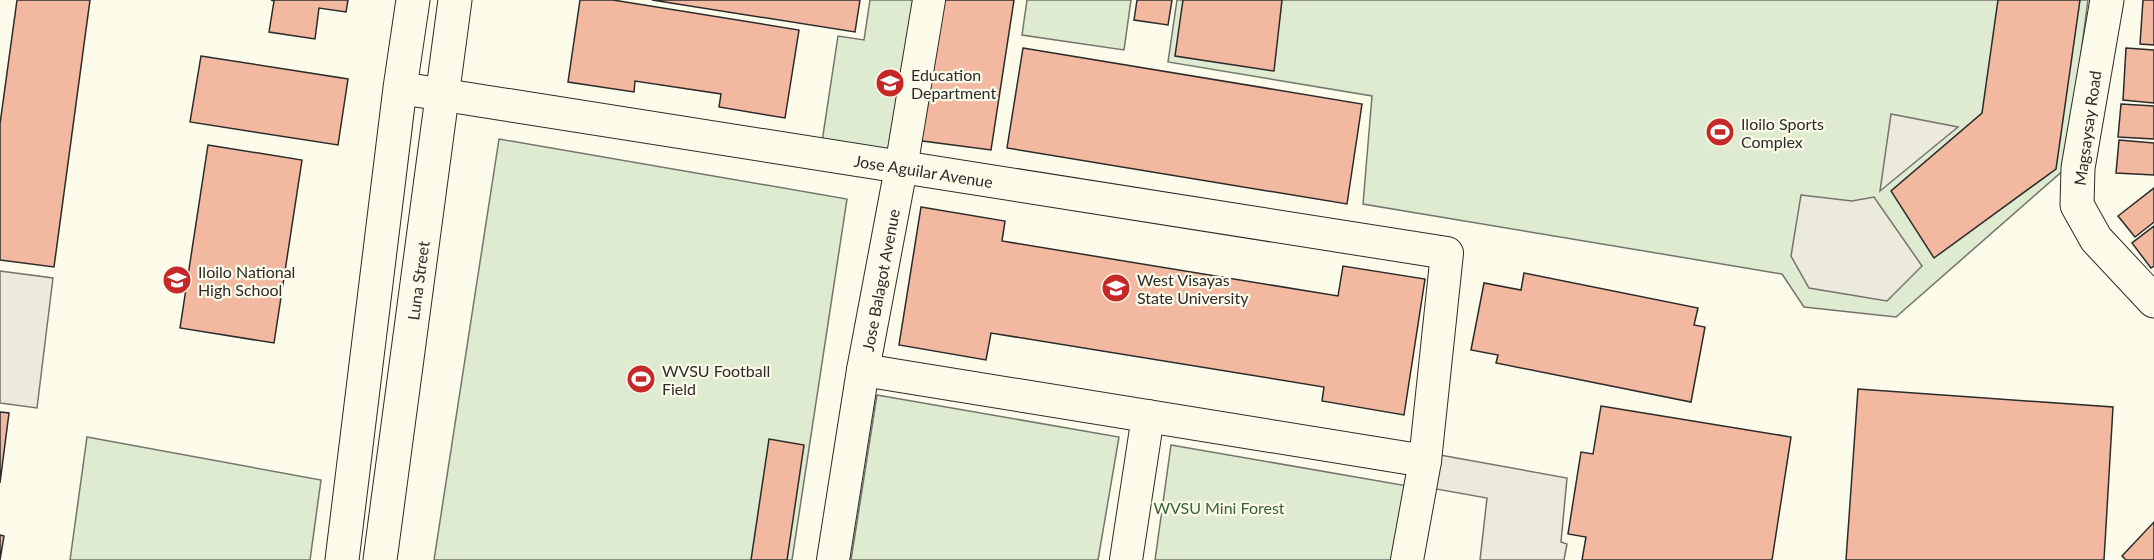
<svg xmlns="http://www.w3.org/2000/svg" width="2154" height="560" font-family="Lato,sans-serif">
	<rect width="100%" height="100%" fill="#fdfbea"/>
	<g fill="#deebd1" stroke="#74746e" stroke-width="1.5">
		<path d="M870,0H918L895,154L822,142L838,36L864,40Z"/>
		<path d="M1027,0H1131L1124,50L1022,35Z"/>
		<path d="M1177,0H2088L2066,168L1896,317L1804,307L1782,274L1363,204L1372,96L1168,62Z"/>
		<path d="M499,139L847,199L792,560H434Z"/>
		<path d="M877,395L1119,437L1098,560H851Z"/>
		<path d="M87,437L321,480L310,560H70Z"/>
		<path d="M1171,445L1408,486L1395,560H1155Z"/>
	</g>
	<g fill="#eceadb" stroke="#74746e" stroke-width="1.5">
		<path d="M1891,114L1958,127L1880,191Z"/>
		<path d="M1801,195L1852,201L1874,197L1922,266L1887,301L1809,288L1791,256Z"/>
		<path d="M0,271L53,278L37,408L0,403Z"/>
		<path d="M1440,455L1567,478L1561,542L1567,544L1564,560H1480L1487,498L1436,489Z"/>
	</g>
	<g fill="#f2b8a0" stroke="#2b2b2b" stroke-width="1.5">
		<path d="M17,0H90L54,267L0,260V124Z"/>
		<path d="M271,0H348L346,12L319,8L315,39L269,32L274,1Z"/>
		<path d="M580,0H613L799,30L785,118L719,107L721,94L635,81L634,92L568,82Z"/>
		<path d="M652,0H860L855,32Z"/>
		<path d="M936,0H1014L991,150L915,140Z"/>
		<path d="M1137,0H1172L1168,25L1134,20Z"/>
		<path d="M1183,0H1282L1274,71L1175,56Z"/>
		<path d="M1998,0H2080L2056,169L1934,258L1891,191L1982,113Z"/>
		<path d="M2143,0H2154V45L2140,44Z"/>
		<path d="M1023,48L1362,104L1347,204L1007,148Z"/>
		<path d="M2126,48L2154,50V103L2123,100Z"/>
		<path d="M201,56L348,79L338,145L190,122Z"/>
		<path d="M2121,104L2154,106V139L2118,137Z"/>
		<path d="M2119,140L2154,143V175L2116,173Z"/>
		<path d="M208,145L302,160L274,343L180,328Z"/>
		<path d="M2154,188V222L2135,237L2118,216Z"/>
		<path d="M921,207L1005,221L1002,241L1338,296L1343,266L1425,279L1404,415L1322,401L1324,387L991,333L986,360L899,345Z"/>
		<path d="M2154,226V266L2151,268L2132,243Z"/>
		<path d="M1524,273L1698,308L1694,325L1705,327L1691,402L1496,363L1498,355L1471,350L1484,283L1521,290Z"/>
		<path d="M1858,389L2113,407L2104,560H1846Z"/>
		<path d="M1601,406L1791,437L1772,560H1582L1586,537L1568,534L1581,452L1593,454Z"/>
		<path d="M0,412L9,413L0,483Z"/>
		<path d="M769,439L804,445L787,560H751Z"/>
		<path d="M2154,522V560H2126L2122,556Z"/>
		<path d="M0,535L4,536L0,560Z"/>
	</g>
	<g fill="none" stroke-linecap="round" stroke-linejoin="round">
		<g stroke="#2b2b2b" stroke-width="34">
			<g id="street">
				<path id="s1" d="M400,88L1447,253L1425,461L1407,560"/>
				<path d="M863,370L1425,461"/>
				<path id="s2" d="M833,560L863,370L901,168L929,0"/>
				<path d="M1126,560L1148,416"/>
			</g>
		</g>
		<g stroke="#2b2b2b" stroke-width="35">
			<path id="secondary" d="M2107,0L2078,168L2077,205L2096,239L2154,301"/>
		</g>
		<g stroke="#2b2b2b" stroke-width="35">
			<g id="primary">
				<path d="M342,560L400,88L413,0"/>
				<path id="s3" d="M380,560L455,0"/>
			</g>
		</g>
		<use href="#street" stroke="#fdfbea" stroke-width="32"/>
		<use href="#secondary" stroke="#fdfbea" stroke-width="33"/>
		<use href="#primary" stroke="#fdfbea" stroke-width="33"/>
	</g>
	<defs>
		<g id="university-disc" transform="scale(1.5)"><circle r="9.5" fill="#c62828" stroke="#fdfbea"/><path d="M0-5L7-2L0 1L-7-2ZM-4 1L0 2.5L4 1V4Q0 6-4 4Z" fill="#fff"/></g>
		<g id="stadium-disc" transform="scale(1.5)"><circle r="9.5" fill="#c62828" stroke="#fdfbea"/><path d="M0-5a6.5 5 0 1 0 0 10a6.5 5 0 1 0 0-10ZM-3.5-1.8h7v3.6h-7Z" fill="#fff"/></g>
		<g id="school-disc" transform="scale(1.5)"><circle r="9.5" fill="#c62828" stroke="#fdfbea"/><path d="M0-5L7-2L0 1L-7-2ZM-4 1L0 2.5L4 1V4Q0 6-4 4Z" fill="#fff"/></g>
	</defs>
	<g fill-rule="evenodd">
		<use href="#university-disc" x="890" y="83"/>
		<use href="#stadium-disc" x="1720" y="132"/>
		<use href="#school-disc" x="177" y="280"/>
		<use href="#university-disc" x="1116" y="288"/>
		<use href="#stadium-disc" x="641" y="379"/>
	</g>
	<g text-anchor="middle" dominant-baseline="central" stroke-width="4.5" stroke-linejoin="round" paint-order="stroke">
		<g font-size="16" fill="#2b2b2b" stroke="#fdfbea" text-anchor="start">
			<text x="911" y="74">Education<tspan x="911" dy="18">Department</tspan></text>
			<text x="1741" y="123">Iloilo Sports<tspan x="1741" dy="18">Complex</tspan></text>
			<text x="198" y="271">Iloilo National<tspan x="198" dy="18">High School</tspan></text>
			<text x="1137" y="279">West Visayas<tspan x="1137" dy="18">State University</tspan></text>
			<text x="662" y="370">WVSU Football<tspan x="662" dy="18">Field</tspan></text>
		</g>
		<g font-size="16" fill="#2b2b2b" stroke="#fdfbea">
			<text transform="translate(2087 128) rotate(-82)">Magsaysay Road</text>
			<text stroke="none"><textPath href="#s1" startOffset="530">Jose Aguilar Avenue</textPath></text>
			<text stroke="none"><textPath href="#s3" startOffset="282">Luna Street</textPath></text>
			<text stroke="none"><textPath href="#s2" startOffset="284">Jose Balagot Avenue</textPath></text>
		</g>
		<g font-size="16" fill="#34623c" stroke="#fdfbea">
			<text x="1219" y="507">WVSU Mini Forest</text>
		</g>
	</g>
</svg>
